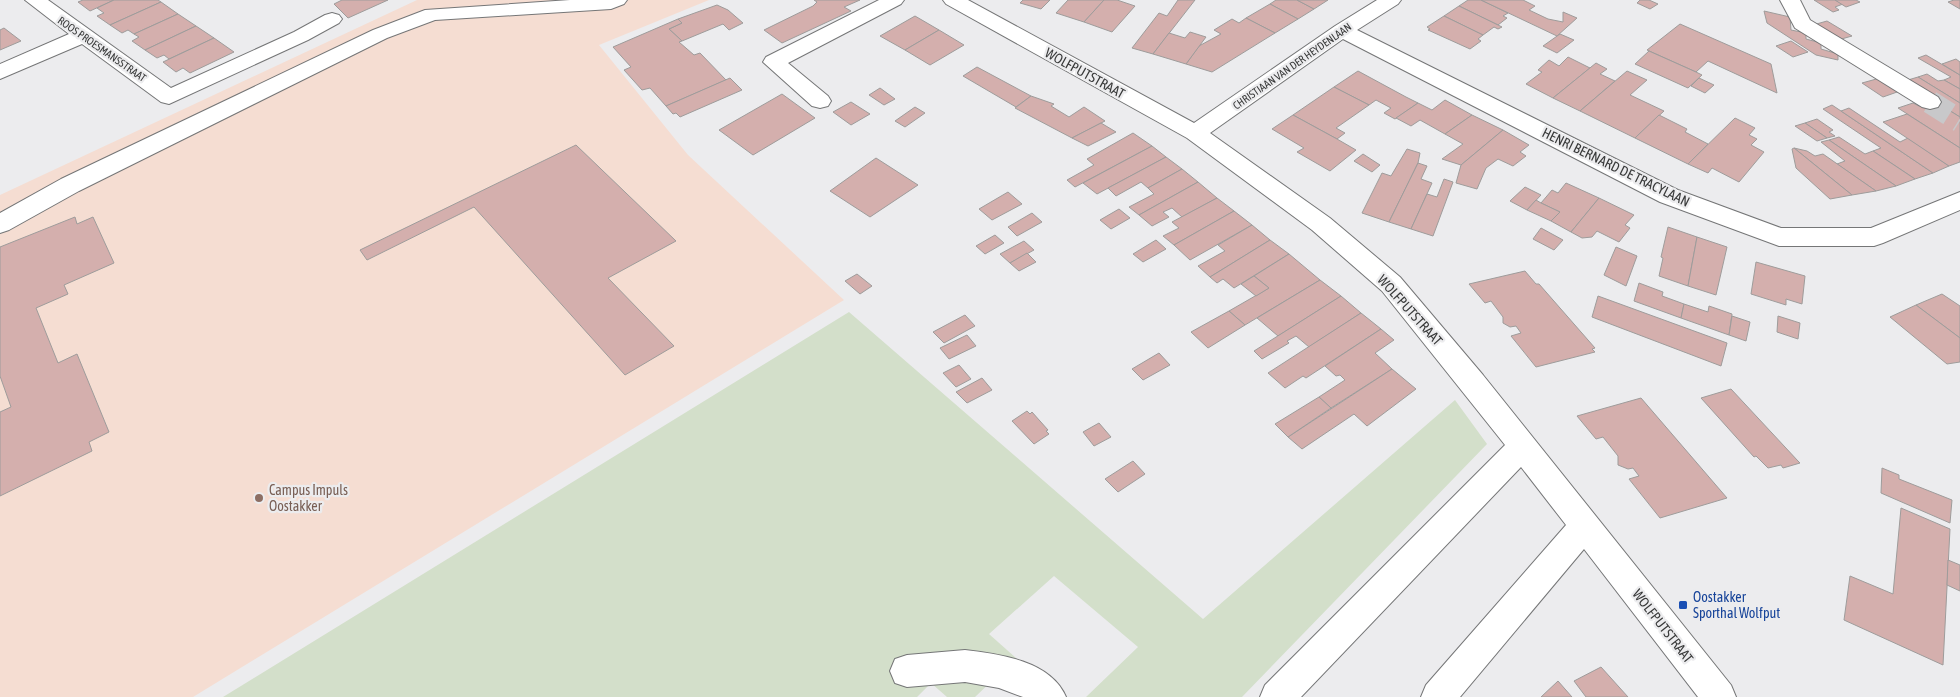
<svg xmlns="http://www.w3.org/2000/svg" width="1960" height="697" font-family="'Asap Condensed',sans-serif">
	<rect width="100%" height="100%" fill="#ececee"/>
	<path fill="#f5ddd2" d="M417,0H709L599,45L688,155L844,300L193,697H0V195Z"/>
	<path fill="#d3dfca" d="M849,312L1203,619L1455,400L1487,444L1242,697H1086L1138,647L1054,576L989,634L1016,658L975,697H947L931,683L917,697H223Z"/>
	<g fill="#d4afad" stroke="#9e9c9b">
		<path d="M83,0H114L90,11L78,2Z"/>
		<path d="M114,0H158L161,2L110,25L97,16L104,13L97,8Z"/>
		<path d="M342,0H388L348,18L334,4Z"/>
		<path d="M814,0H860L844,7L851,11L782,43L764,30L813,6L817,2Z"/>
		<path d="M1023,0H1050L1041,9L1020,3Z"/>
		<path d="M1068,0H1104L1084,22L1056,13Z"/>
		<path d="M1104,0H1117L1135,6L1112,32L1084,22Z"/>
		<path d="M1178,0H1195L1153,54L1132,48L1159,13L1167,16Z"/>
		<path d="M1276,0H1297L1314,9L1298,19L1270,4Z"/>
		<path d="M1297,0H1328L1314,9Z"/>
		<path d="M1468,0H1481L1508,13L1503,16L1507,18L1498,25L1459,6Z"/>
		<path d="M1481,0H1523L1535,6L1529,10L1548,19L1563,22V12L1577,18L1557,36Z"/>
		<path d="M1640,0H1649L1658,4L1650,9L1637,3Z"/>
		<path d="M1814,0H1835L1843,4L1835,7L1839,10L1833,12Z"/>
		<path d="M1835,0H1856L1860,2L1846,7Z"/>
		<path d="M1954,0H1960V9L1948,2Z"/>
		<path d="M161,2L178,14L134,34L128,30L122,33L110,25Z"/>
		<path d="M1270,4L1298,19L1275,33L1246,18Z"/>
		<path d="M717,5L728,10L743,23L729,30L723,24L682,41L669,29L682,23L678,19Z"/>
		<path d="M1459,6L1498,25L1502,27L1498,29L1494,27L1483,35L1444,16Z"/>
		<path d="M1764,11L1790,17L1791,30L1806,33V39L1821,43V49L1838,54V60L1816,55L1767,23Z"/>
		<path d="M178,14L196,26L145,50L132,41L139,37L134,34Z"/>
		<path d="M915,16L939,30L905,50L880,36Z"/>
		<path d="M1444,16L1483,35L1478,39L1481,41L1470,49L1428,30L1430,29L1427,27Z"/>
		<path d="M1246,18L1275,33L1212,72L1186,64L1199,46L1221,34L1214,30L1232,19L1239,23Z"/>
		<path d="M678,19L682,23L669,29L682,41L679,42L694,55L700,53L726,80L666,106L650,88L642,90L624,70L631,67L613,47Z"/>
		<path d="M1827,21L1852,36L1838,40L1813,25Z"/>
		<path d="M1680,24L1771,64L1777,93L1708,61L1696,72L1647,50Z"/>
		<path d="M196,26L214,38L169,59L164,55L157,58L145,50Z"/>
		<path d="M4,28L21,41L0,50V30Z"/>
		<path d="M939,30L964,45L930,65L905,50Z"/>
		<path d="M1190,32L1206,37L1186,64L1153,54L1169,33L1185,38Z"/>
		<path d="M1560,34L1574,40L1557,53L1543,46Z"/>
		<path d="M214,38L234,52L190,73L183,68L176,72L163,62Z"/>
		<path d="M1791,41L1808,52L1793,57L1776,46Z"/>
		<path d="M1649,51L1696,72L1702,75L1688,88L1635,64Z"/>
		<path d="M1926,55L1960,75V89L1944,80L1951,77L1918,58Z"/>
		<path d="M1568,57L1590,68L1553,98L1526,84L1542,72L1538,70L1549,60L1559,66Z"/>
		<path d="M1956,59L1960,62V75L1942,64Z"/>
		<path d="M1596,63L1607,69L1600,74L1615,81L1580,111L1553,98Z"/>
		<path d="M977,67L1031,96L1016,107L963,76Z"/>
		<path d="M1358,71L1406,97L1418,103L1395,119L1384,113L1391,108L1376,100L1369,105L1334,87Z"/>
		<path d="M1627,71L1647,80L1630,95L1664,111L1635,138L1580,111Z"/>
		<path d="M1927,74L1938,81L1944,80L1960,89V103L1918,77Z"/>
		<path d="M1918,77L1960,103V117L1907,84L1908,80Z"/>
		<path d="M730,78L742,90L680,117L676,113L673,114L666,106Z"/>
		<path d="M1699,78L1714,85L1705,93L1691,86Z"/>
		<path d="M1880,78L1900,91L1883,97L1862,83Z"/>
		<path d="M1334,87L1369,105L1336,128L1345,133L1337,139L1293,115Z"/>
		<path d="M880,88L895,99L884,105L869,95Z"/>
		<path d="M782,94L815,118L753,155L719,130Z"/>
		<path d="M1031,96L1054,104L1051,106L1069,117L1084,107L1105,121L1072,138L1015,108Z"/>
		<path d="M1445,100L1472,115L1445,134L1420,120L1411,126L1396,118L1418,103L1432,110Z"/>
		<path d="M1934,101L1960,117V148L1898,108L1913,103L1919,106Z"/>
		<path d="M851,102L870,114L851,125L833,112Z"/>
		<path d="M1832,105L1841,111L1933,173L1915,179L1873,151L1881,148L1823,109Z"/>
		<path d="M915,107L925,113L905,127L895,121Z"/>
		<path d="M1849,108L1900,142L1908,138L1949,166L1933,173L1841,111Z"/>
		<path d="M1907,114L1960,148V162L1949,166L1883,122Z"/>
		<path d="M1293,115L1337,139L1356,150L1330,171L1297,152L1304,148L1272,129Z"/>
		<path d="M1472,115L1503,130L1461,165L1442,159L1463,144L1445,134Z"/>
		<path d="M1659,115L1687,129L1685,132L1708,144L1688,164L1635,138Z"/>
		<path d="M1735,118L1755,128L1749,135L1757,139L1751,145L1764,152L1739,182L1712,168L1708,173L1688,164Z"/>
		<path d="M1817,119L1833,130L1829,132L1835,136L1827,138L1805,123Z"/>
		<path d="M1101,123L1116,132L1088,146L1072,138Z"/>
		<path d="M1805,123L1827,138L1817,141L1795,126Z"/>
		<path d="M1503,130L1529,145L1520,152L1526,156L1513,166L1498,159L1486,168L1477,189L1456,183L1461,165Z"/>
		<path d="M1133,133L1152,146L1075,187L1067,180L1094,165L1087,159Z"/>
		<path d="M1839,137L1865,154L1873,151L1915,179L1896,186L1829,140Z"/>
		<path d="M1829,140L1896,186L1876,191L1837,164L1845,161L1821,142Z"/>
		<path d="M576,145L676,241L608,278L674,346L625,375L474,207L367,260L360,250Z"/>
		<path d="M1152,146L1166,157L1097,194L1083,183Z"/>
		<path d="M1794,148L1807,151L1815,156L1823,154L1876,191L1852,195Z"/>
		<path d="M1794,148L1852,195L1830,199L1796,168L1792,149Z"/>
		<path d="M1407,149L1420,153L1418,163L1389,222L1362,213L1382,173L1391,176Z"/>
		<path d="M1363,154L1380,165L1372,172L1354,161Z"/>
		<path d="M1166,157L1182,169L1148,188L1141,182L1116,196L1108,188Z"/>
		<path d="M876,158L918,185L870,217L830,191Z"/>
		<path d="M1418,163L1427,166L1421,179L1432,183L1411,229L1389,222Z"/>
		<path d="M1182,169L1198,182L1139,215L1129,207L1154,194L1148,188Z"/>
		<path d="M1444,179L1453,182L1433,236L1411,229L1427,194L1437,197Z"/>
		<path d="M1198,182L1217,198L1182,217L1172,208L1163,212L1169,217L1152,226L1139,215Z"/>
		<path d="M1566,183L1599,198L1571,232L1551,221L1560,212L1541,203L1552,190L1558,193Z"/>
		<path d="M1525,187L1541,195L1527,210L1510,201Z"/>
		<path d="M1008,192L1022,204L992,220L979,209Z"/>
		<path d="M1217,198L1234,211L1174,245L1163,236L1179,228L1172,222Z"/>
		<path d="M1599,198L1634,215L1625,225L1630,228L1619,242L1597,231L1592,237L1582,238L1571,232Z"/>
		<path d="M1536,200L1541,203L1560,212L1551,221L1527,210Z"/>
		<path d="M1119,209L1130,218L1111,229L1100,220Z"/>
		<path d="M1234,211L1252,225L1190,260L1174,245Z"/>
		<path d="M1032,213L1042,222L1017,236L1008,227Z"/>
		<path d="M75,217L77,224L93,217L114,263L64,285L68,294L36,308L58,363L77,354L109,432L89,442L92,451L0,496V412L11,407L0,376V247Z"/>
		<path d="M1252,225L1270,240L1210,277L1198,266L1225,251L1218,245Z"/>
		<path d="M1668,227L1697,237L1688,286L1659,276L1663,258L1661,257Z"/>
		<path d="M1541,228L1563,240L1554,250L1533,239Z"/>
		<path d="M995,235L1004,243L985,254L976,246Z"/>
		<path d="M1697,237L1727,247L1716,295L1688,286Z"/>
		<path d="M1156,240L1166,249L1143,262L1133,254Z"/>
		<path d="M1270,240L1289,254L1234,288L1223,279L1217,283L1210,277Z"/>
		<path d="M1024,241L1034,250L1010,263L1000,254Z"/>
		<path d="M1616,247L1637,256L1626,286L1604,275Z"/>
		<path d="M1027,253L1036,262L1019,271L1010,263Z"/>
		<path d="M1289,254L1320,280L1245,325L1229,311L1269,288L1254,276Z"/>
		<path d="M1756,262L1805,276L1802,304L1786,299V305L1751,294Z"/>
		<path d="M1525,271L1536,284H1539L1595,348L1592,349L1595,352L1536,367L1511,336L1521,333L1516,326L1510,327L1503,323V317L1491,301L1485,303L1469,284Z"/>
		<path d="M857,274L872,286L860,294L845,281Z"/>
		<path d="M1254,276L1269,288L1256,296L1241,284Z"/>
		<path d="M1320,280L1341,296L1278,336L1257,318Z"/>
		<path d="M1639,283L1663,292L1662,296L1684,304L1681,318L1634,301Z"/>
		<path d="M1942,294L1960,306V338L1916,305Z"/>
		<path d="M1341,296L1361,313L1309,347L1296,336L1287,341L1289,343L1262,359L1254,351Z"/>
		<path d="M1598,296L1727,343L1721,366L1592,317Z"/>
		<path d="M1684,304L1708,312L1709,306L1732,314L1729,335L1681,318Z"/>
		<path d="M1916,305L1960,338V362L1947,364L1890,317Z"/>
		<path d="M1229,311L1245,325L1208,348L1191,332Z"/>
		<path d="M1361,313L1381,329L1306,378L1303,376L1285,388L1268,373Z"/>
		<path d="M965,315L975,326L944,343L933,332Z"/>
		<path d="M1732,316L1750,322L1746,341L1729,335Z"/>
		<path d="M1778,316L1800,323L1798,339L1777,332Z"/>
		<path d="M1381,329L1394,340L1375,353L1392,369L1331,408L1319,397L1345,380L1340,375L1336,376L1325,366Z"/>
		<path d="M967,335L976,346L949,359L940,348Z"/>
		<path d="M1159,353L1170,365L1143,380L1132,369Z"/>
		<path d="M959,365L971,379L956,387L943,373Z"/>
		<path d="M1392,369L1416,389L1367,426L1354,414L1302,449L1288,437Z"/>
		<path d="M982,378L992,390L967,403L956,392Z"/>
		<path d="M1731,389L1798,461L1800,463L1783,468L1781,465L1768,468L1756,456L1754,457L1701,398Z"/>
		<path d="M1319,397L1331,408L1288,437L1275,424Z"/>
		<path d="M1641,398L1727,498L1660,518L1629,479L1639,476L1633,468L1628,469L1618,465V456L1603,437L1596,439L1577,416Z"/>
		<path d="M1027,411L1030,414L1032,412L1048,430L1046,431L1049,434L1034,444L1012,421Z"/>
		<path d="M1099,423L1111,437L1094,446L1083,432Z"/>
		<path d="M1133,461L1145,474L1118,492L1105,479Z"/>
		<path d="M1882,468L1899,475V479L1952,500L1950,523L1881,493Z"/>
		<path d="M1901,508L1950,529L1943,665L1844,620L1850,576L1893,594Z"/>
		<path d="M1948,560L1960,565V591L1947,585Z"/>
		<path d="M1601,667L1628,697H1586L1574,681Z"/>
		<path d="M1558,681L1572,697H1541Z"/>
	</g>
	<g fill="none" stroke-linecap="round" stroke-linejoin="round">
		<path stroke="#c8c8ca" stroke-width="23" stroke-dasharray="23 11" stroke-linecap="butt" d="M1930,102L1960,121"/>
		<g stroke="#757677" stroke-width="2">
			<g id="minor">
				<path d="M25,0H48L171,88L294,32L325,15L332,13L339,15L342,19L339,23L308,40L169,104L161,102L82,44L0,79V64L69,34Z"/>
				<path d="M570,0H627L624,4L611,9L435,20L387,38L79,191L9,230L0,233V213L61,179L373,30L425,10Z"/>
				<path d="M879,0H904L901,4L788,63L828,96L831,101L828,106L820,108L812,106L763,62L766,57Z"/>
				<path d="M943,0H968L1194,123L1335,26L1377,0H1401L1398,4L1357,30L1678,190L1781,228H1871L1960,192V210L1883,243L1874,246H1779L1660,202L1343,39L1210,133L1330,218L1400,277L1483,375L1731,685L1736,697H1698L1584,549L1460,697H1421L1426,685L1566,525L1521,467L1301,697H1260L1265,685L1505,445L1382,291L1312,230L1187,138L946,4Z"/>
				<path d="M1780,0H1800L1810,20L1938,97L1941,102L1938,107L1930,109L1922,107L1795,28Z"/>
				<path d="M965,650C1000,654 1051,661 1066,697H1023L999,688L965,682L907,687L895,683L890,671L895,659L907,655Z"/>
			</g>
		</g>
		<use href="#minor" fill="#fff" fill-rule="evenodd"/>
	</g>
	<circle fill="#8d6e63" stroke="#ececee" stroke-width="2" cx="259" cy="498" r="5"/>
	<rect fill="#1a4fb4" stroke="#ececee" stroke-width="2" x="1678" y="600" width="10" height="10" rx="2.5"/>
	<g text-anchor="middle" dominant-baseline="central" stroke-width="4.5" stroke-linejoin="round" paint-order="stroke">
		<g font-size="11" fill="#393a3a" stroke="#ececee">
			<text transform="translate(102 49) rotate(35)">ROOS PROESMANSSTRAAT</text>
			<text transform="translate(1292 66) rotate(-35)">CHRISTIAAN VAN DER HEYDENLAAN</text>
		</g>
		<g font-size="14" fill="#393a3a" stroke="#ececee">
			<text transform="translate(1085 73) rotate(29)">WOLFPUTSTRAAT</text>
			<text transform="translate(1616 167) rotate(26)">HENRI BERNARD DE TRACYLAAN</text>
			<text transform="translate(1410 310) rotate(48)">WOLFPUTSTRAAT</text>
			<text transform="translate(1663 626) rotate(52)">WOLFPUTSTRAAT</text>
		</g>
		<g font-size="14" fill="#785e54" stroke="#ececee" text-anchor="start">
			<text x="269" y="490">Campus Impuls<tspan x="269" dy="16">Oostakker</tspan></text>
		</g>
		<g font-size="14" fill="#164399" stroke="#ececee" text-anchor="start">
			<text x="1693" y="597">Oostakker<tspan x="1693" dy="16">Sporthal Wolfput</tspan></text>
		</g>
	</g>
</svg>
